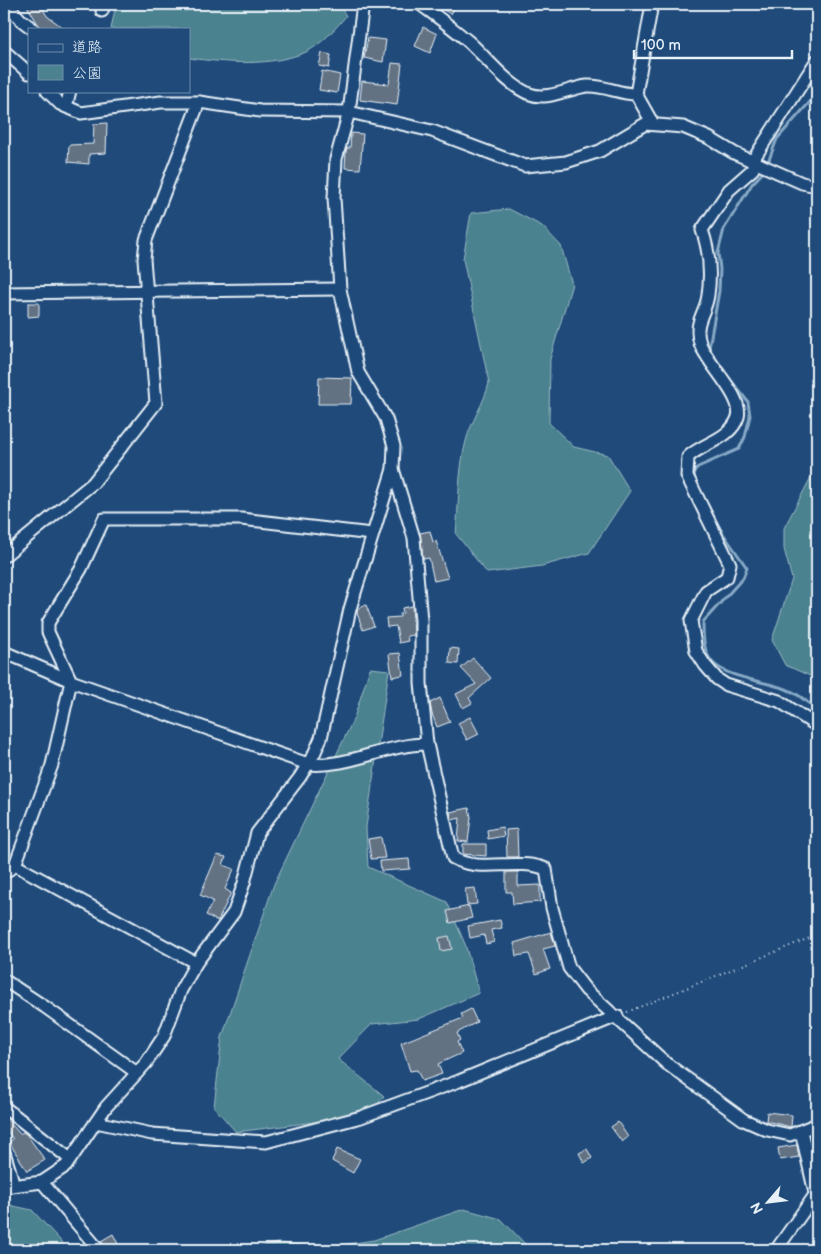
<svg xmlns="http://www.w3.org/2000/svg" width="821" height="1254" font-family="'Balsamiq Sans','Klee One',sans-serif">
	<rect width="100%" height="100%" fill="#1f4a7a"/>
	<filter id="ink" filterUnits="userSpaceOnUse"><feTurbulence type="fractalNoise" baseFrequency=".02" numOctaves="2"/><feDisplacementMap in="SourceGraphic" scale="10" xChannelSelector="R" yChannelSelector="G"/><feConvolveMatrix kernelMatrix="1 2 1 2 8 2 1 2 1" color-interpolation-filters="sRGB"/></filter>
	<g filter="url(#ink)">
		<g fill="#4c828f" stroke="#9abac4">
			<path d="M116,4H339L346,16C336,28 321,45 306,52C270,67 227,63 189,58V29H111Z"/>
			<path d="M509,209L542,226L561,246L572,284L550,359L549,423L574,447L608,455L630,491L589,553L542,566L487,573L456,534C459,504 458,471 466,441C471,421 484,404 489,383L463,259L471,213Z"/>
			<path d="M817,466V679L785,665L772,640L792,579L784,549V528Z"/>
			<path d="M370,668L389,670L366,827L368,867L447,902L465,944L479,993L419,1019L372,1024L338,1059L384,1096L369,1115L236,1132L214,1107L222,1037L274,884L354,718Z"/>
			<path d="M4,1204L32,1210L69,1250H4Z"/>
			<path d="M464,1209L501,1219L531,1250H246L278,1243L328,1247L374,1240Z"/>
		</g>
		<g fill="none" stroke-linecap="round" stroke-linejoin="round">
			<g stroke="#88aac6" stroke-width="3">
				<path d="M715,359L709,348L719,291L720,269L718,253L724,229L752,184L765,170L777,139L817,94"/>
				<path d="M695,481L694,471L698,467L739,449L745,437L750,416L748,402L726,374"/>
				<path d="M707,504L722,532L747,568L743,578L703,622C703,635 703,653 713,663C728,678 765,681 786,689C797,693 809,703 817,711"/>
			</g>
		</g>
		<g fill="#647283" stroke="#e8f1f8">
			<path d="M26,4H40L47,16L65,29H41Z"/>
			<path d="M432,4H457L451,14Z"/>
			<path d="M423,27L437,34L430,53L415,46Z"/>
			<path d="M368,38L386,40L383,62L364,58Z"/>
			<path d="M322,53L331,55L329,68L319,66Z"/>
			<path d="M392,63L402,64L397,105L360,100L362,81L389,84Z"/>
			<path d="M322,71L340,75L337,93L319,90Z"/>
			<path d="M107,123L106,153L89,154V164L68,162L69,145L93,144L94,124Z"/>
			<path d="M351,133L363,134L360,169L345,168L346,151L347,148H350Z"/>
			<path d="M28,303H39V316L28,317Z"/>
			<path d="M319,377L352,378L351,404H318Z"/>
			<path d="M430,531L433,542L436,541L448,578L434,581L429,558L423,559L420,533Z"/>
			<path d="M366,605L374,626L363,630L357,613L358,609Z"/>
			<path d="M412,606L414,635L407,636L408,641L399,643L396,626L387,627L386,618L400,617V614L403,613L402,608Z"/>
			<path d="M450,648L459,649L458,664L449,663Z"/>
			<path d="M400,653L403,675L392,677L389,654Z"/>
			<path d="M473,658L491,678L469,698L472,703L463,708L456,694L476,684L461,668Z"/>
			<path d="M440,698L450,722L437,727L432,714L430,703Z"/>
			<path d="M470,717L479,734L467,740L458,723Z"/>
			<path d="M469,808L471,817L468,842L458,841L460,818L452,820L450,812Z"/>
			<path d="M502,827L504,836L488,839L487,830Z"/>
			<path d="M517,829L518,857H507L506,830Z"/>
			<path d="M381,837L385,858L371,859L368,839Z"/>
			<path d="M463,844H486V856L463,854Z"/>
			<path d="M217,855L226,857L223,865L234,869L225,889L231,893L218,921L206,915L213,901L200,895Z"/>
			<path d="M409,859L410,869L381,871L380,861Z"/>
			<path d="M506,872H518V886L540,885V902L513,904L512,892H506Z"/>
			<path d="M475,888L477,904L467,905L465,889Z"/>
			<path d="M469,906L472,918L450,923L447,911Z"/>
			<path d="M500,920L502,928L491,930L494,942L486,944L484,935L470,938L468,926Z"/>
			<path d="M551,932L555,946L543,949L550,969L536,974L529,954L516,956L514,943Z"/>
			<path d="M449,936L452,949L441,951L439,938Z"/>
			<path d="M471,1009L477,1022L457,1033L460,1040L457,1042L462,1053L438,1064L442,1074L422,1081L417,1070L410,1071L401,1043L463,1018L461,1014Z"/>
			<path d="M767,1112L792,1115L791,1127L766,1121Z"/>
			<path d="M4,1116L20,1134L23,1132L27,1135L45,1160L27,1171L9,1142L13,1139L4,1127Z"/>
			<path d="M618,1122L628,1137L622,1142L611,1127Z"/>
			<path d="M797,1145L799,1157L780,1160L778,1148Z"/>
			<path d="M337,1149L360,1159L353,1173L332,1161Z"/>
			<path d="M587,1149L592,1158L584,1163L579,1153Z"/>
			<path d="M113,1234L121,1250H106L101,1241Z"/>
		</g>
		<g fill="none" stroke-linecap="round" stroke-linejoin="round">
			<g stroke="#e8f1f8" stroke-width="15">
				<g id="minor">
					<path d="M420,4C436,16 453,28 469,42C486,57 509,87 530,94C547,101 570,88 587,86C604,85 619,94 636,94"/>
					<path d="M652,4L636,94L653,124"/>
					<path d="M10,8L21,20L33,29"/>
					<path d="M102,11L104,4"/>
					<path d="M4,51L29,73"/>
					<path d="M817,60L753,160V169L729,190L702,230C709,250 711,274 708,295C706,313 693,322 700,343C706,363 744,397 738,417C731,439 703,443 688,457L687,476L730,564L727,577L706,591L691,621L696,651L705,665L717,679L726,685L779,701L817,726"/>
					<path d="M47,91L60,104L81,113L161,102H199L260,111L349,112L432,131L525,166L566,162L600,151L645,124L683,127L709,138L734,153L802,183L817,186"/>
					<path d="M66,107L70,91"/>
					<path d="M4,293L340,289"/>
					<path d="M393,469L414,538L421,621V683L427,744L453,858C482,874 516,857 546,869L552,908L569,968L586,990L667,1064L744,1120L767,1130L790,1135L817,1124"/>
					<path d="M4,556L93,483L156,403L144,259L146,240L199,102"/>
					<path d="M4,652L71,681L308,764C349,768 386,744 427,744"/>
					<path d="M15,865L196,963"/>
					<path d="M4,873L15,865L52,765L71,681L48,632V623L81,569L104,519H241L372,534"/>
					<path d="M4,980L45,1007L137,1073"/>
					<path d="M4,1107L70,1159"/>
					<path d="M96,1122L152,1134L266,1142L361,1117L459,1081L617,1016"/>
					<path d="M801,1131L817,1202"/>
					<path d="M4,1152L14,1185"/>
					<path d="M42,1182L99,1250"/>
					<path d="M4,1187L42,1182L66,1166L106,1107L146,1063L164,1036L181,990L196,963L234,912L244,883L257,833L300,777L314,754L321,738L350,609L393,469L394,446L386,419L358,372L340,289L334,198L336,159L349,112L363,4"/>
					<path d="M776,1250L815,1195"/>
				</g>
			</g>
			<path stroke="#e8f1f8" stroke-width="2" stroke-dasharray="1 4" stroke-linecap="butt" d="M627,1012L817,935"/>
			<use href="#minor" stroke="#1f4a7a" stroke-width="11"/>
		</g>
	</g>
	<rect width="821" height="1254" fill="none" stroke="#1f4a7a" stroke-width="20"/>
	<rect x="10" y="10" width="801" height="1234" fill="none" stroke="#e8f1f8" stroke-width="2" filter="url(#ink)"/>
	<rect x="28" y="28" width="162" height="65" fill="#1f4a7a" stroke="#6f8dac"/>
	<rect x="38" y="44" width="25" height="8" fill="#1f4a7a" stroke="#6f8dac"/>
	<text x="72" y="52" font-size="15" fill="#e8f1f8">道路</text>
	<rect x="38" y="65" width="25" height="15" fill="#4c828f" stroke="#6f8dac"/>
	<text x="72" y="78" font-size="15" fill="#e8f1f8">公園</text>
	<g transform="translate(768 1202) rotate(242)" stroke="#1f4a7a" stroke-width="4" paint-order="stroke">
	<path d="M0-4L9 19L0 12L-9 19Z" fill="#e8f1f8"/>
	<text y="-8" font-size="14" font-weight="bold" text-anchor="middle" fill="#e8f1f8">N</text>
	</g>
	<path d="M634 50v8h158v-8" fill="none" stroke="#e8f1f8" stroke-width="2.5"/>
	<text x="641" y="50" font-size="15" fill="#e8f1f8" stroke="#1f4a7a" stroke-width="4" paint-order="stroke">100 m</text>
</svg>
